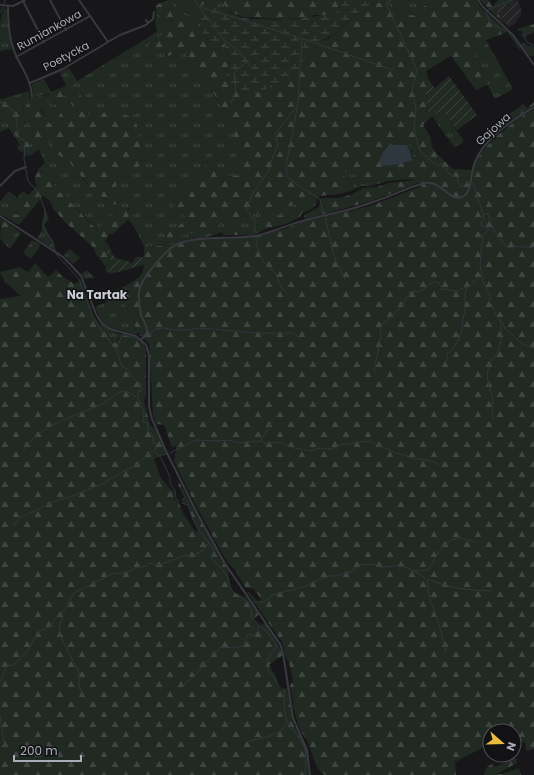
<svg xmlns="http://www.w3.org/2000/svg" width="534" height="775" font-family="Poppins,sans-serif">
	<defs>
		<pattern id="industrial-furrows" width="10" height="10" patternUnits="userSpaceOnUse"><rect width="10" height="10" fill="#232326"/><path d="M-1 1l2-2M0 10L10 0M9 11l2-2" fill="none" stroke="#404043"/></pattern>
		<pattern id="grass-tufts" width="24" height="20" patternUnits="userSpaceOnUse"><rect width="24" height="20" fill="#212923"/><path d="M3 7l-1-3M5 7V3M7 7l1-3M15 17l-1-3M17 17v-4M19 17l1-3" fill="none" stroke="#3f4541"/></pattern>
		<pattern id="forest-firs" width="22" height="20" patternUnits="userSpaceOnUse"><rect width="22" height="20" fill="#212923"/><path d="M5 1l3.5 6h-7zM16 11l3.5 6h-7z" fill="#3f4541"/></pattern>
		<pattern id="wetland-marsh" width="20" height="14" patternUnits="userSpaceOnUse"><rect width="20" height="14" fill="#212923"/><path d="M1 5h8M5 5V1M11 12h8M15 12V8" fill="none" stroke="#3f4541"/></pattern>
		<pattern id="garden-furrows" width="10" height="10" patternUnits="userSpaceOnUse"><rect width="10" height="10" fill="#212923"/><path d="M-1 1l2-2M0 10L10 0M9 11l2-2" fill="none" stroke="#3f4541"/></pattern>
	</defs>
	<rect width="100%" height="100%" fill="#171719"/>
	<path fill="url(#industrial-furrows)" d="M516,0H518L522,13L515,24L508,27L494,9Z"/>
	<g fill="url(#grass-tufts)">
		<path d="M173,0H192L193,2L204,4L207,0H221L230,12L218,10L200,28L188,16L177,14L173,7Z"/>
		<path d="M377,0H439L422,7L421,16C407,16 396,11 384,2L374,3Z"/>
		<path d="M498,0H516L494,9L493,6Z"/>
		<path d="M4,7L7,10L8,28L12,49L0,51V23Z"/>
		<path d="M156,12L165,21L174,19L165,32L149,45L162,51L168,56L184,50L202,81L209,85L227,117L241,153V175L232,176L222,179L207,162L198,182L175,197L173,205L188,219L166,240L214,226L219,224V219L235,220L239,217L251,214L255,207L257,213L315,200H317L316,205L310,210L309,208L230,234L232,235H223L222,232L205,238H194L179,242L173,245L144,247L136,230L128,219L130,208L117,210L99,228V231L69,201L65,194L60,193L48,175L42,171L38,172V169L45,163L44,161L39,149L31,155C32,147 28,141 27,133C24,122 22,109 24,98L18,100V112L12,105L2,99L29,91L30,97L28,98L30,128L34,133V141L39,148L41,140L46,138L59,155L71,164L86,183L105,199L118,204L116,179L127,169H133L112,111L88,115L80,94L61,93L72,99L75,110L60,114L56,125L47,122C46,117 44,111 39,108L40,106C48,105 55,97 60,92L33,97L32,84L44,79L51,92L66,86L60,72L69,68L77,81L157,32L155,22Z"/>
		<path d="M486,40L513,89L495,99L487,84L490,83L472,49L484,46Z"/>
		<path d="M0,109H2L17,137L23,143V151L20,152L17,147L20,145L9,128L0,132Z"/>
		<path d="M440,112L444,113L464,141L455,148L432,116Z"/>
		<path d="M402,138H417L411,151L414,156L413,158L409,152L407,145H389L387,146V144Z"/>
		<path d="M344,172L356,175L363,183L370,186H362L346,193L356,187L355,181L352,178H345L343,173Z"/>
		<path d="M9,191L17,198L23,191L29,195C22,202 20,212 12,219L19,225L0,214V201Z"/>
		<path d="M15,228L21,233L10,249L1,240Z"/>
		<path d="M43,229L48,238L53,242L54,250L37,238Z"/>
		<path d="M32,240L39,243L40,246L31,259L23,253Z"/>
		<path d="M70,249L80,258L73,264L64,255Z"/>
		<path d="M87,270L95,278L84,279L81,274Z"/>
		<path d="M117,290L134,320L136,331L138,333L135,334L108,327L104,325L101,321L95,307L107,302V298Z"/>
		<path d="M100,325L122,335L114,343C108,337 106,331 100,325Z"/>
	</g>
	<g fill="url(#forest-firs)" fill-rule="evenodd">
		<path d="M168,0H173V7L178,12L177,14L188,16L200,28L211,45L223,43L231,60L225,77L240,91L277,83L286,77L305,56L316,47L318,41L328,39L337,33L341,28L354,16L374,3L384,2C396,11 406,16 421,16L422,7L439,0H476L482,9L507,32L486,40C485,47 478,48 472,49L490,83L476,90L451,56L426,71L428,78L433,86L425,92L427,103L426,108L431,117L423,125L430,136L432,147L438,155L453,169L472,170C475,164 478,156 483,151C494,136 517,119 534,109V749L526,751L525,742H522L517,748L514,749V742L516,741V738L514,739V731H490V744L455,762L456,775H325C314,769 314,756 309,745C307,739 302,734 300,729C294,715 293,700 290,685L293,681L289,663L286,658L282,642L247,592H249L258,602L261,599L254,589L245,587L235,570L228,563L217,544L194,502L174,461L176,449V446L172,447L164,425L156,424L153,414L149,344L143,337L136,331L134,320L117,290C144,276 145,278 144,247L175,245L193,240L253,237L284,229L303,222L370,206L422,186L418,183L372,201L305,219L304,215L319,207L320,199L323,198H340L353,194L363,188L377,187L389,183L416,180L408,179L388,181L370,186L363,183L356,175L344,172L343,173L345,178H352L355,181L356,187C340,196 336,194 319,196L317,200L257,213L255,208L251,214L239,217L235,220L220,219L219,224L214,226L166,241L167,234L188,219L173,205L175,196L198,182L207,162L222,179L232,176L241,175V153L227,117L209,85L202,81L184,50L168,56L162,51L152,56L147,49L149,45L165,32L174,19L165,21L156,12L155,7L158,4ZM402,138L417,139L416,141L410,145L414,156L413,160L385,166V151L387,144L399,141Z"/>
		<path d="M192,0H207C204,5 199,9 193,10L191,6Z"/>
		<path d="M221,0H342L341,11L326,15H314L309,18L277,19L244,17L230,12Z"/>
		<path d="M480,0H488L504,22L503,23Z"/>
		<path d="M534,24V32L525,37L522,31H518L517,29Z"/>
		<path d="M523,42L528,46L534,47V56H529L520,45Z"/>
		<path d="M53,91L56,93L60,92L80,94L88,115L112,111L135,118L146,163L133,169H127L116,179L118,204L109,205L110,201L95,193L71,164L56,153L46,138L41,140L39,149L34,141V133L30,128L27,116L28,98L49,95ZM61,92L72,99L71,103L74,109L64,110L60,114L55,125L47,122L46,118L39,108L40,106H44L49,102L53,105L60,103L63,97Z"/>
		<path d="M20,96H23L24,98C22,109 24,122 27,133C28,141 32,147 31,155L25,156L23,151V143L19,141L2,109H0V99H2L12,105L18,112V100Z"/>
		<path d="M534,102V105L504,126H500L499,122L523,104L527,108Z"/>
		<path d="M42,171L48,175L60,193H65L69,201L98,231L99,228C107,220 118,204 130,209L128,219L113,234H110L105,241L108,244L104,246L105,251L113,265L108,271L105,273L106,267L96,254L93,247L67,224L54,210L50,201L43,196L19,225L12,219L13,214L17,215L25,199L37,186C34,180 34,177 38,172Z"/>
		<path d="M309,208L310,210L302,213L300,217L286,224L268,228L253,235H232L230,234L274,217Z"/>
		<path d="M45,209L49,219L44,225L51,238L53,240V242C47,238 40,230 42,223C43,218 44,216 44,210Z"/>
		<path d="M0,218L15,228L1,240L0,239L1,225Z"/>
		<path d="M35,263L44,273L49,277L56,270L63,277L75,284L81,280L94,316L100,325L106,330L109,337L114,343L119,340L122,335L136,338L143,343L146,350V393L144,401L150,425L155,429L167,455H161L154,459C159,474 161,481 174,492V499L179,503L183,513L196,533L198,530L192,519L190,508L181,500L184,497L178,485L179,482L228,570L231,591L247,598L259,614L253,620L260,626L265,623L275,637L283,655L269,665L275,675L280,689L287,688L294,725L304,743L308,755L309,775H0V299L21,296L5,282L0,272L20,267L28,272Z"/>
		<path d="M516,758L517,763L496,774H502L519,768L521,775H484L486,768L493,763L495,767Z"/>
	</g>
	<path fill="url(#wetland-marsh)" d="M342,0H377C370,7 361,10 354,16C338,28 339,36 318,41C314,54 301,52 302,69C290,75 260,95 248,94C238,93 231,84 225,77L231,60L223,43L211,45L200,28L202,25L199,21L198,18C201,15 205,9 210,8C222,7 234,16 245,18C276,22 311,19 340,11Z"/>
	<g fill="url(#garden-furrows)">
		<path d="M449,76L477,115L457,130L444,113L442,115L439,112L431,117L426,108L427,103L425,92L433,86L435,88Z"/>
		<path d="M108,244C116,263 115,256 132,263L136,257H145V264L123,271L109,274L108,271L113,265L105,251L104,246Z"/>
	</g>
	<path fill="#2f373e" d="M389,145H407L413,160L400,164L383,166L379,162C381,157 384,149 389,145Z"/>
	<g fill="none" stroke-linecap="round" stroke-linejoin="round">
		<g stroke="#2f373e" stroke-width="1">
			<path d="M195,0L198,6L303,39L393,70"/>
			<path d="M391,0L386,3L417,70L412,90L416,109L414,128L418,146L421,152L436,165L440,164L445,166L449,174L457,177L458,183L461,187L469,182"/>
			<path d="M4,4L5,0"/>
			<path d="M200,8L224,40L238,50L250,66"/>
			<path d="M488,10L512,0"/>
			<path d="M486,12L491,24L507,31"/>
			<path d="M0,13L3,7"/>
			<path d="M509,33L520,49"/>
			<path d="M522,34L527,42L533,45"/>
			<path d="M302,39L298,103L286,167L287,176L296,184L320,199L323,214"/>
			<path d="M0,102C20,108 15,122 19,138L24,140L25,145L24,159L28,181L38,192L45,210L46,217L43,226L48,236L53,242L55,251"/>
			<path d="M231,103L236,92L234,73L247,61"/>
			<path d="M473,183L483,214L484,219L481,222V225L489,229L483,235L480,265L483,282L491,297L489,302L492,305L496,315L503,323L505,329C514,335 523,348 534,348"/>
			<path d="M483,214H488L494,231L507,247L510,248L516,246L534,248"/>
			<path d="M325,217L334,256L345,280"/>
			<path d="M255,233V221L246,209L253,193L269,170L273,156L278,145L275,134L298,105"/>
			<path d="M256,237L257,246L262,260L276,274L279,283L284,291"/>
			<path d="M56,254L79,279L92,315L102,332L116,349L122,366L129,370L130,375L136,381L141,384V391L138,392L137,395L144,413L143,422L148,423V431L153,436V443L156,444V448L154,450L161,458L170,477V483L175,491L176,499L179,502"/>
			<path d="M151,334L155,329L164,328L175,330H187L199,328L258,333H293L298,337"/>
			<path d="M139,335H140L142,336"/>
			<path d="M144,338L149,335"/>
			<path d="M117,349L122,334L136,338"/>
			<path d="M442,366L447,360V354C454,351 465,330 462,322L465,311V294L467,287"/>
			<path d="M374,371L381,336L380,327L401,307L410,292C413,291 417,292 420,291C428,288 428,281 438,282L442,289L457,291L465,287H468L478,278"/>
			<path d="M493,419C491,412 493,410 493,404C492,390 484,380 489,366C491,361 495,357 497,353C503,341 502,332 500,320"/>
			<path d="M260,441L272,422"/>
			<path d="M23,451C41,423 75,417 104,403C110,400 118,391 125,391C129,392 133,396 136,397"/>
			<path d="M170,453L191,442L197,440L218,441L229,440L238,443L260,441L267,444L279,442L294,448L311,451L319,448L332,449L339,445L369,441L392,451L394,453L405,455L413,459H420L434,462L439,465"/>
			<path d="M159,456L166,454"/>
			<path d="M182,503L188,505L192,517L199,531L214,549L212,558L226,574L232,591L242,598L249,605L251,610L252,618L269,634L277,647C270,653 263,662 269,672C271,674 274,677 275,679C279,686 278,686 284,691C284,699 284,716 288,722C294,731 301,739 305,749C307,757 305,767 305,775"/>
			<path d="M14,526L18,519L49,504L58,500L70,497L104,483L122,472L137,465L147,455L153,451"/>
			<path d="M414,571L428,570C436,558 441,542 457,538C462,537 470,541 475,542"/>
			<path d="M428,579C451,589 467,590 491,591"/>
			<path d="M254,602H264L272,595L307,586L310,583L314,582L329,576H335L351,572L359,565L369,564L378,565L381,568C384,567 397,565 400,566C407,566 424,576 428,581C427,598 435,611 440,627C442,635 443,642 446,649L445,652"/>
			<path d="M62,613V619L59,626L61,637L79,673V686L83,695"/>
			<path d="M0,682L7,666L14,665L29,649L34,639L40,631L49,627L59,614L64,610L74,593L112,574L128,572L137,567H144L148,563L159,565L184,556L195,555L203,550L209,543"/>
			<path d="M181,688C188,681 200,672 203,664C212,660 208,660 213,655C216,652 218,652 220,647L233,648L243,646L248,634L254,636L258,631L259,626"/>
			<path d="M0,716L5,748"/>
			<path d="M249,741L267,737L282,731L287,722"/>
		</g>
		<g stroke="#38393e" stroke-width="2">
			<path d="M50,0L66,30"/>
			<path d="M79,0L108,42L120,35L146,25L148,23L146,20"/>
			<path d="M478,0L483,7L513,35L534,65"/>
			<path d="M23,1L44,42"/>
			<path d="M0,5L13,6L25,0"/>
			<path d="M8,7C8,22 9,39 15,53C22,70 31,78 32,97"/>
			<path d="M148,23L153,19L154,12"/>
			<path d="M16,57L90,16"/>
			<path d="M30,83L63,69L108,42"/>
			<path d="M0,186L15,171L26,167"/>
			<path d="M0,216L63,257L70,264L81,276L96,314L102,324L110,329L136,336L146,345L149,355V407L152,419L166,451L197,513L224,562L280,644L283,653L293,718L307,750L310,775"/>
			<path d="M141,340C143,337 146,335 147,332C148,327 143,320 141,315C140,308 138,298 139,291C141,279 161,256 171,248C188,234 232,240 254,236C271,233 287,225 303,221C328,214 353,210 376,201C392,196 408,187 425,183C441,180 449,202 462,197C473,192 470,172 475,162C485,137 512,121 534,107"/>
		</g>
	</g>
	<g text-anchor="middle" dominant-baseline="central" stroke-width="3" stroke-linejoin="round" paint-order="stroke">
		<g font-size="11" fill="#aaadb8" stroke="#121214">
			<text transform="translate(49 30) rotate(-29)">Rumiankowa</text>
			<text transform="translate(66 56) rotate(-28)">Poetycka</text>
			<text transform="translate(493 129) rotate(-42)">Gajowa</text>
		</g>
		<g font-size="12" font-weight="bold" fill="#caccd4" stroke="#121214">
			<text x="97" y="294">Na Tartak</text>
		</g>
	</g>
	<g transform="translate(502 743) rotate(110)"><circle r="19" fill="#121214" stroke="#4f5056"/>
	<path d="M0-3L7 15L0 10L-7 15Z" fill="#eabd3e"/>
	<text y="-6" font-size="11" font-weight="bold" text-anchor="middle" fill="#aaadb8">N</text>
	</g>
	<path d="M14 755v6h67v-6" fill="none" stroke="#aaadb8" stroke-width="2"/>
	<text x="20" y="755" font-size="12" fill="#aaadb8" stroke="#121214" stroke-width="3" paint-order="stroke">200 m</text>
</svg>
